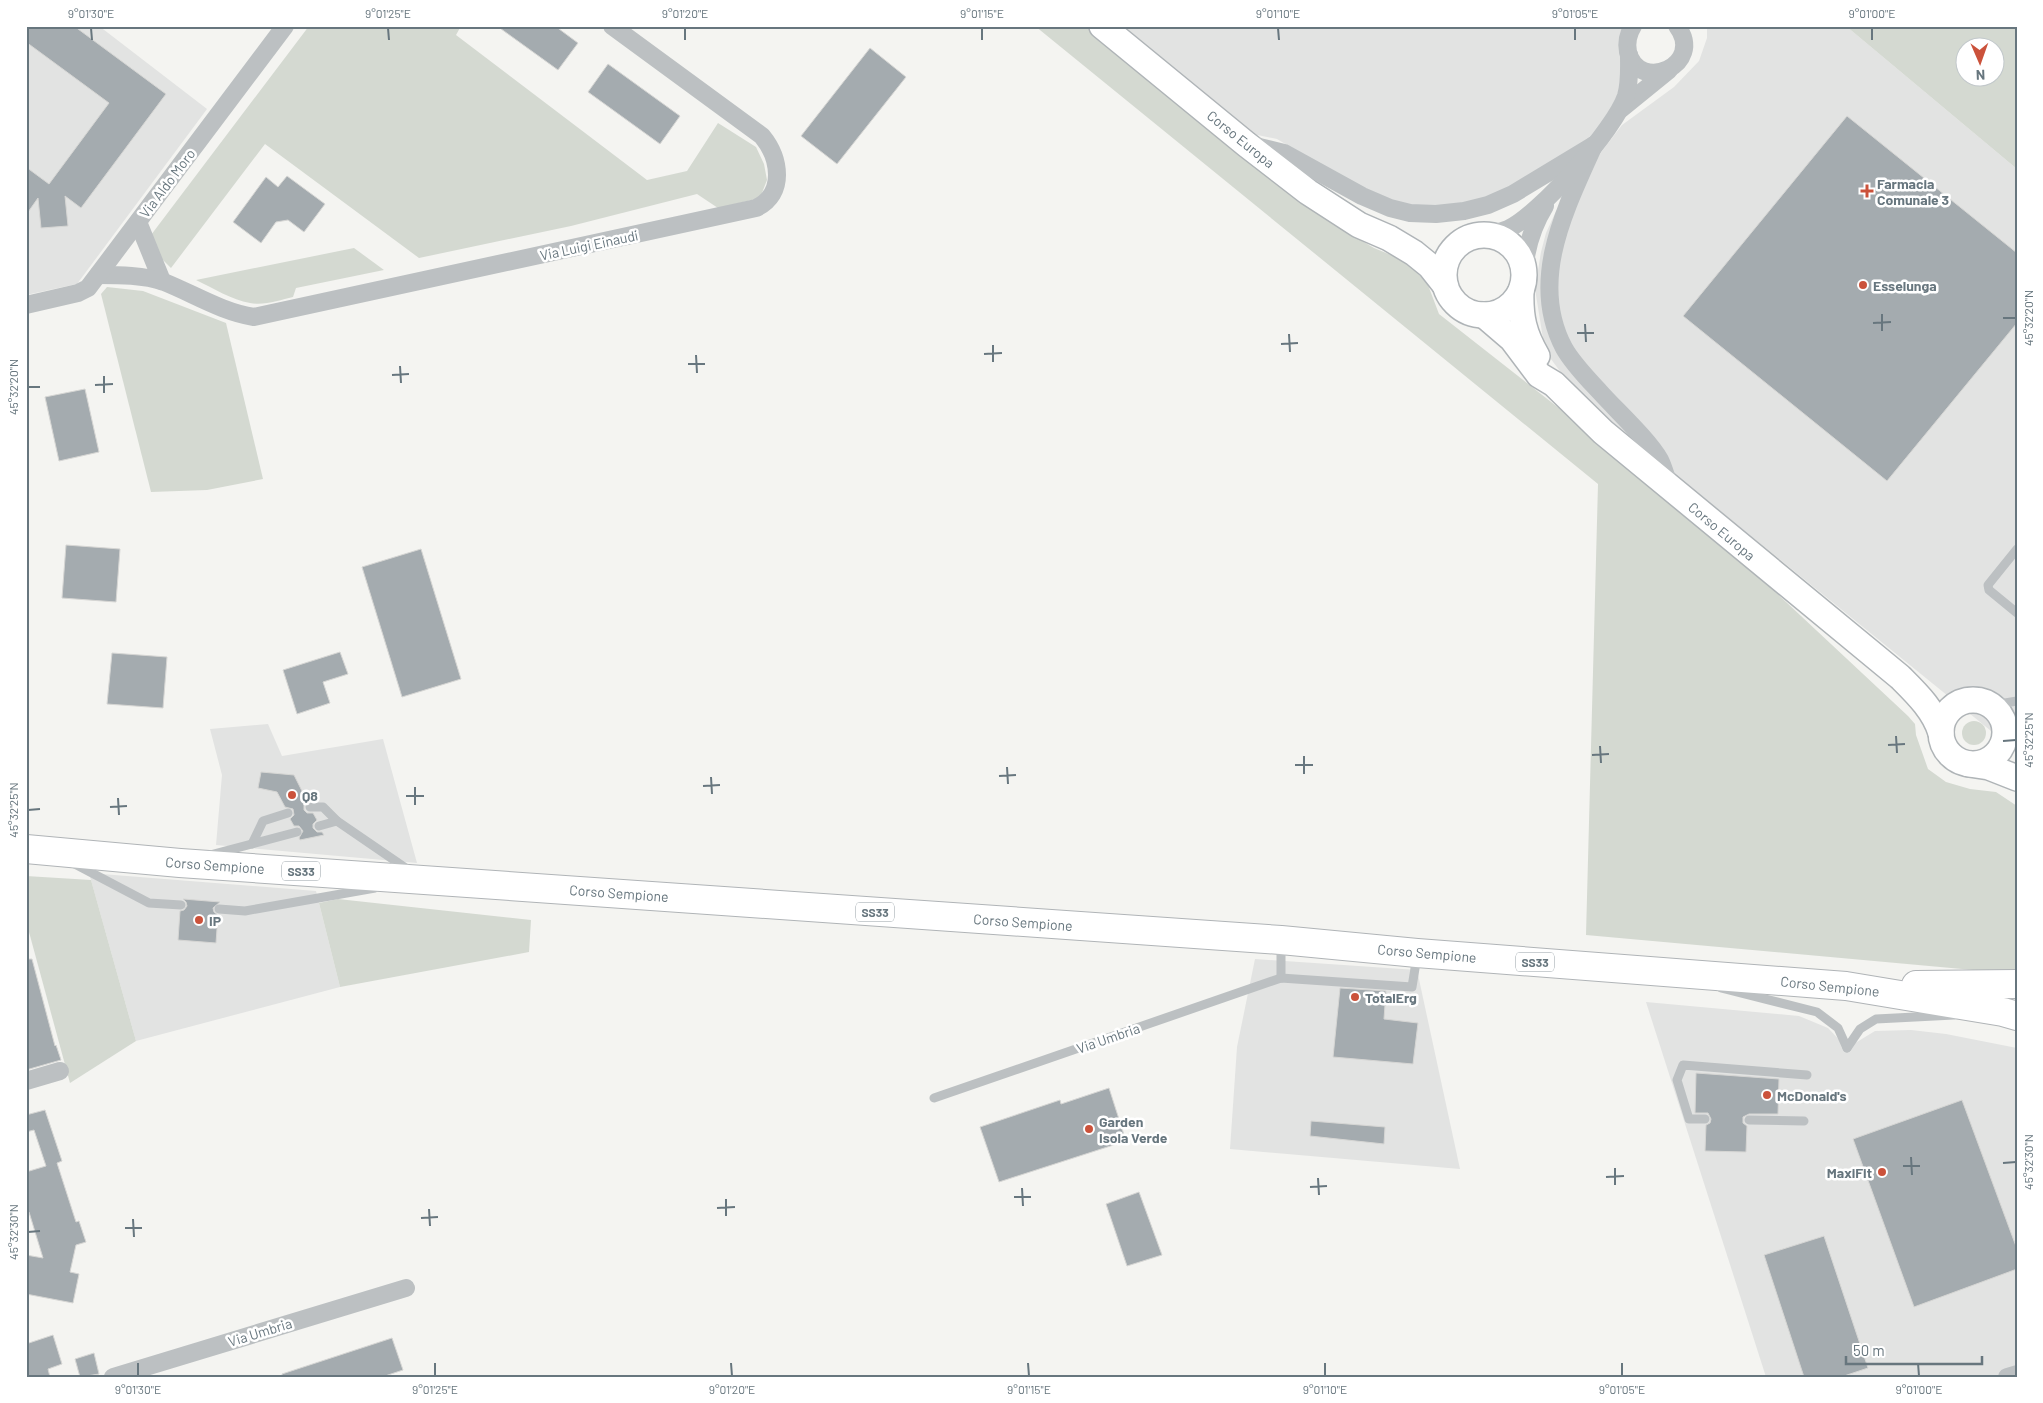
<svg xmlns="http://www.w3.org/2000/svg" width="2043" height="1403" font-family="Barlow,sans-serif">
	<rect width="100%" height="100%" fill="#f4f4f1"/>
	<g fill="#e2e3e2">
		<path d="M26,26H99L207,109L77,284L26,295Z"/>
		<path d="M1115,26H1631L1628,76L1592,144L1512,192L1436,210L1379,200L1277,139L1243,132Z"/>
		<path d="M1707,26H1846L2017,169V752L1613,424L1565,378L1545,351L1535,289L1541,252L1546,233L1556,211L1622,125L1674,87L1699,61L1707,38Z"/>
		<path d="M268,724L282,756L383,739L417,863L216,845L222,775L210,729Z"/>
		<path d="M89,873L316,891L340,987L136,1041Z"/>
		<path d="M1255,959L1417,970L1460,1169L1230,1149L1237,1047Z"/>
		<path d="M1646,1002L1799,1016L1828,1028L1847,1048L1875,1031L1911,1030L1946,1034L2017,1048V1370L1994,1377H1766Z"/>
	</g>
	<g fill="#d4d9d1" fill-rule="evenodd">
		<path d="M309,26H461L456,35L647,180L687,171L718,123L756,147L764,164L767,180L760,198L718,208L697,194L571,226L419,258L265,144L171,268L162,259L151,235Z"/>
		<path d="M1035,26H1085L1297,198L1332,223L1374,248L1408,262L1428,285L1439,314L1569,416L1770,587L1908,716L1915,724L1916,735L1928,769L1946,782L1970,789L1996,792L2017,806V974L1586,935L1598,484Z"/>
		<path d="M1846,26H2017V169ZM1966,48H1996V78H1966Z"/>
		<path d="M354,248L384,270L296,288L293,297C280,300 264,306 250,303C232,300 213,288 196,280Z"/>
		<path d="M107,287L143,291L226,323L263,479L207,490L151,492L101,294Z"/>
		<circle cx="1974" cy="733" r="12"/>
		<path d="M26,876L91,880L136,1041L70,1083L26,921Z"/>
		<path d="M338,899L531,920L529,952L340,987L319,903Z"/>
	</g>
	<g fill="#a4abaf" stroke="#d6d6d4">
		<path d="M26,26H74L166,94L81,208L65,196L68,226L41,228L38,198L26,215V167L49,184L109,103L26,42Z"/>
		<path d="M497,26H555L578,43L558,70Z"/>
		<path d="M870,48L906,77L837,164L801,136Z"/>
		<path d="M608,64L680,116L660,144L588,92Z"/>
		<path d="M1847,116L2017,253V323L1887,481L1683,316Z"/>
		<path d="M287,176L325,204L304,232L288,220L276,222L261,243L233,222L266,177L278,187Z"/>
		<path d="M85,389L99,452L59,461L45,397Z"/>
		<path d="M66,545L120,549L116,602L62,598Z"/>
		<path d="M421,549L461,679L402,697L362,567Z"/>
		<path d="M340,652L348,674L323,682L330,703L297,714L283,670Z"/>
		<path d="M112,653L167,657L163,708L107,704Z"/>
		<path d="M261,772L294,775L307,801L304,804V810L307,813H313L317,820L313,824V828L317,832H322L324,835L300,840L299,838L303,831L299,826H294L290,819L294,815L293,809L285,807L277,792L258,788Z"/>
		<path d="M183,899L220,902L213,908L214,912L218,915L216,943L178,940L180,911L184,910L187,906L186,902Z"/>
		<path d="M26,959H32L55,1046L56,1045L61,1060L26,1070Z"/>
		<path d="M1340,988L1386,991L1384,1019L1418,1023L1413,1064L1333,1057Z"/>
		<path d="M1696,1073L1779,1079L1778,1114H1749L1743,1117V1123L1747,1126L1746,1152L1705,1151L1706,1125L1710,1123L1711,1119L1708,1113H1695Z"/>
		<path d="M1109,1088L1126,1141L999,1182L980,1127L1060,1100L1061,1104Z"/>
		<path d="M1962,1100L2017,1249V1269L1914,1307L1853,1139Z"/>
		<path d="M45,1110L62,1161L57,1163L76,1222L79,1221L86,1242L76,1245L70,1272L79,1274L73,1303L26,1294V1255L43,1258L29,1212L26,1213V1172L46,1166L34,1130L26,1132V1115Z"/>
		<path d="M1311,1121L1385,1127L1384,1144L1310,1136Z"/>
		<path d="M1139,1192L1162,1255L1127,1266L1106,1204Z"/>
		<path d="M1824,1236L1868,1368L1841,1377H1804L1764,1255Z"/>
		<path d="M53,1335L62,1364L48,1369L50,1377H26V1344Z"/>
		<path d="M392,1338L403,1370L382,1377H282V1374Z"/>
		<path d="M94,1353L99,1374L80,1377L75,1359Z"/>
	</g>
	<g fill="none" stroke-linecap="round" stroke-linejoin="round">
		<g stroke="#afb4b7" stroke-width="28">
			<g id="secondary">
				<path d="M1102,26L1246,144L1308,192L1359,225L1389,238L1414,253L1430,266L1445,285"/>
				<circle cx="1484" cy="275" r="40"/>
				<path d="M1521,291C1520,317 1524,334 1537,356"/>
				<path d="M1484,315L1512,339L1539,375L1554,384L1603,432L1900,677C1916,693 1934,710 1941,733"/>
				<circle cx="1973" cy="732" r="32"/>
				<path d="M1969,764L1989,767L2017,778"/>
			</g>
		</g>
		<g stroke="#b0b4b7" stroke-width="30">
			<g id="primary">
				<path d="M26,849L180,863L1281,940L1417,953L1846,986L2003,1012L2017,1016"/>
				<path d="M1916,985L2017,984"/>
			</g>
		</g>
		<g stroke="#bcc0c2" stroke-width="9">
			<path d="M2017,549L1988,585L1989,590L2017,613"/>
			<path d="M1984,701L2005,703L2017,701"/>
			<path d="M2005,728L2017,720"/>
			<path d="M310,807H323L337,821"/>
			<path d="M319,826L337,821L410,871"/>
			<path d="M252,844L263,821L288,813"/>
			<path d="M210,855L297,832"/>
			<path d="M71,862L149,903L181,905"/>
			<path d="M219,909L245,911L375,888"/>
			<path d="M1281,943V978"/>
			<path d="M1721,988L1817,1012L1838,1028L1847,1048"/>
			<path d="M1847,1048L1860,1029L1876,1019L1954,1015"/>
			<path d="M934,1098L1281,978L1412,987L1417,956"/>
			<path d="M1705,1119H1689L1677,1080L1683,1065L1807,1075"/>
			<path d="M1749,1120L1804,1121"/>
		</g>
		<g stroke="#bcc0c2" stroke-width="18">
			<path d="M1633,26C1628,34 1626,42 1628,52C1639,94 1706,65 1677,26"/>
			<path d="M1621,109L1669,70"/>
			<path d="M1251,145L1284,153L1362,196L1390,208L1410,213L1436,214L1464,211L1488,205L1513,194L1594,145"/>
			<path d="M1594,145C1566,208 1528,280 1564,348C1573,364 1587,378 1600,392C1617,411 1648,439 1660,460C1664,468 1666,477 1669,485"/>
			<path d="M138,222L162,281"/>
			<path d="M1486,235C1493,233 1501,232 1508,229C1539,215 1615,129 1626,96C1630,83 1629,69 1629,55"/>
			<path d="M1524,272C1526,247 1532,227 1545,206"/>
			<path d="M98,275C119,275 144,275 164,282C194,294 222,312 254,317L756,208C786,194 780,158 762,136L612,26"/>
			<path d="M26,305L78,293L88,288L285,26"/>
			<path d="M26,1081L60,1071"/>
			<path d="M113,1377L406,1288"/>
			<path d="M2007,1377L2017,1374"/>
		</g>
		<use href="#secondary" stroke="#fff" stroke-width="25"/>
		<use href="#primary" stroke="#fff" stroke-width="28"/>
	</g>
	<path fill="none" stroke="#67767e" stroke-width="2" d="M91,28L92,40M388,28L389,40M685,28V40M982,28V40M1278,28L1279,40M1575,28V40M1872,28V40M1882,314V331M2003,318H2016M1873,323L1891,322M1585,324L1586,342M1577,333H1594M1289,334L1290,352M1281,344L1298,343M993,345V362M984,354L1002,353M696,355L697,373M688,364H705M400,366L401,383M392,375L409,374M104,376V393M95,385L113,384M28,387H40M1896,736L1897,753M2003,741L2016,740M1888,745L1905,744M1600,746L1601,763M1592,755L1609,754M1304,756V774M1295,765H1313M1007,767L1008,784M999,776L1016,775M711,777L712,794M703,786L720,785M415,787V805M406,796H424M118,798L119,815M110,807L127,806M28,810L40,809M1911,1157L1912,1175M2003,1163L2016,1162M1903,1166H1920M1615,1168V1185M1606,1177L1624,1176M1318,1178L1319,1195M1310,1187L1327,1186M1022,1188L1023,1206M1014,1197H1031M726,1199V1216M717,1208L735,1207M429,1209L430,1226M421,1218L438,1217M133,1219L134,1237M125,1228H142M28,1232L40,1231M138,1363V1376M435,1363V1376M731,1363L732,1376M1028,1363L1029,1376M1325,1363V1376M1622,1363V1376M1918,1363L1919,1376"/>
	<g fill="#cb523b" stroke="#fff" stroke-width="2">
		<path d="M1864.5 183.5h5v5h5v5h-5v5h-5v-5h-5v-5h5z"/>
		<circle cx="1863" cy="285" r="5"/>
		<circle cx="292" cy="795" r="5"/>
		<circle cx="199" cy="920" r="5"/>
		<circle cx="1355" cy="997" r="5"/>
		<circle cx="1767" cy="1095" r="5"/>
		<circle cx="1089" cy="1129" r="5"/>
		<circle cx="1882" cy="1172" r="5"/>
	</g>
	<g text-anchor="middle" dominant-baseline="central" stroke-width="5" stroke-linejoin="round" paint-order="stroke">
		<g fill="#fff" stroke="#959fa5" stroke-width="1">
			<rect x="282" y="861.5" width="38" height="19" rx="4"/>
			<rect x="856" y="902.5" width="38" height="19" rx="4"/>
			<rect x="1516" y="952.5" width="38" height="19" rx="4"/>
		</g>
		<g font-size="12" font-weight="bold" fill="#67767e">
			<text x="301" y="871">SS33</text>
			<text x="875" y="912">SS33</text>
			<text x="1535" y="962">SS33</text>
		</g>
		<g font-size="14" fill="#67767e" stroke="#fff">
			<text transform="translate(1241 139) rotate(39)">Corso Europa</text>
			<text transform="translate(167 183) rotate(-53)">Via Aldo Moro</text>
			<text transform="translate(589 245) rotate(-12)">Via Luigi Einaudi</text>
			<text transform="translate(1722 531) rotate(40)">Corso Europa</text>
			<text transform="translate(215 865) rotate(4)">Corso Sempione</text>
			<text transform="translate(619 893) rotate(4)">Corso Sempione</text>
			<text transform="translate(1023 922) rotate(4)">Corso Sempione</text>
			<text transform="translate(1427 953) rotate(5)">Corso Sempione</text>
			<text transform="translate(1830 986) rotate(6)">Corso Sempione</text>
			<text transform="translate(1108 1038) rotate(-19)">Via Umbria</text>
			<text transform="translate(260 1332) rotate(-17)">Via Umbria</text>
		</g>
		<g font-size="14" font-weight="bold" fill="#67767e" stroke="#fff" text-anchor="start">
			<text x="1877" y="183">Farmacia<tspan x="1877" dy="16">Comunale 3</tspan></text>
			<text x="1873" y="285">Esselunga</text>
			<text x="302" y="795">Q8</text>
			<text x="209" y="920">IP</text>
			<text x="1365" y="997">TotalErg</text>
			<text x="1777" y="1095">McDonald's</text>
			<text x="1099" y="1121">Garden<tspan x="1099" dy="16">Isola Verde</tspan></text>
			<text x="1872" y="1172" text-anchor="end">MaxiFit</text>
		</g>
	</g>
	<rect width="2043" height="1403" fill="none" stroke="#ffffff" stroke-width="55"/>
	<g transform="translate(1980 62) rotate(178)"><circle r="24" fill="#ffffff" stroke="#c2c8cb"/>
	<path d="M0-4L9 19L0 12L-9 19Z" fill="#cb523b"/>
	<text y="-8" font-size="14" font-weight="bold" text-anchor="middle" fill="#67767e">N</text>
	</g>
	<path d="M1846 1356v8h136v-8" fill="none" stroke="#67767e" stroke-width="2.5"/>
	<text x="1853" y="1356" font-size="15" fill="#67767e" stroke="#ffffff" stroke-width="4" paint-order="stroke">50 m</text>
	<rect x="28" y="28" width="1988" height="1348" fill="none" stroke="#67767e" stroke-width="2"/>
	<g font-size="12" text-anchor="middle" fill="#67767e">
		<text x="91" y="18">9°01'30"E</text>
		<text x="388" y="18">9°01'25"E</text>
		<text x="685" y="18">9°01'20"E</text>
		<text x="982" y="18">9°01'15"E</text>
		<text x="1278" y="18">9°01'10"E</text>
		<text x="1575" y="18">9°01'05"E</text>
		<text x="1872" y="18">9°01'00"E</text>
		<text transform="translate(2029 318) rotate(-90)" y="4">45°32'20"N</text>
		<text transform="translate(14 387) rotate(-90)" y="4">45°32'20"N</text>
		<text transform="translate(2029 740) rotate(-90)" y="4">45°32'25"N</text>
		<text transform="translate(14 810) rotate(-90)" y="4">45°32'25"N</text>
		<text transform="translate(2029 1162) rotate(-90)" y="4">45°32'30"N</text>
		<text transform="translate(14 1232) rotate(-90)" y="4">45°32'30"N</text>
		<text x="138" y="1394">9°01'30"E</text>
		<text x="435" y="1394">9°01'25"E</text>
		<text x="732" y="1394">9°01'20"E</text>
		<text x="1029" y="1394">9°01'15"E</text>
		<text x="1325" y="1394">9°01'10"E</text>
		<text x="1622" y="1394">9°01'05"E</text>
		<text x="1919" y="1394">9°01'00"E</text>
	</g>
</svg>
